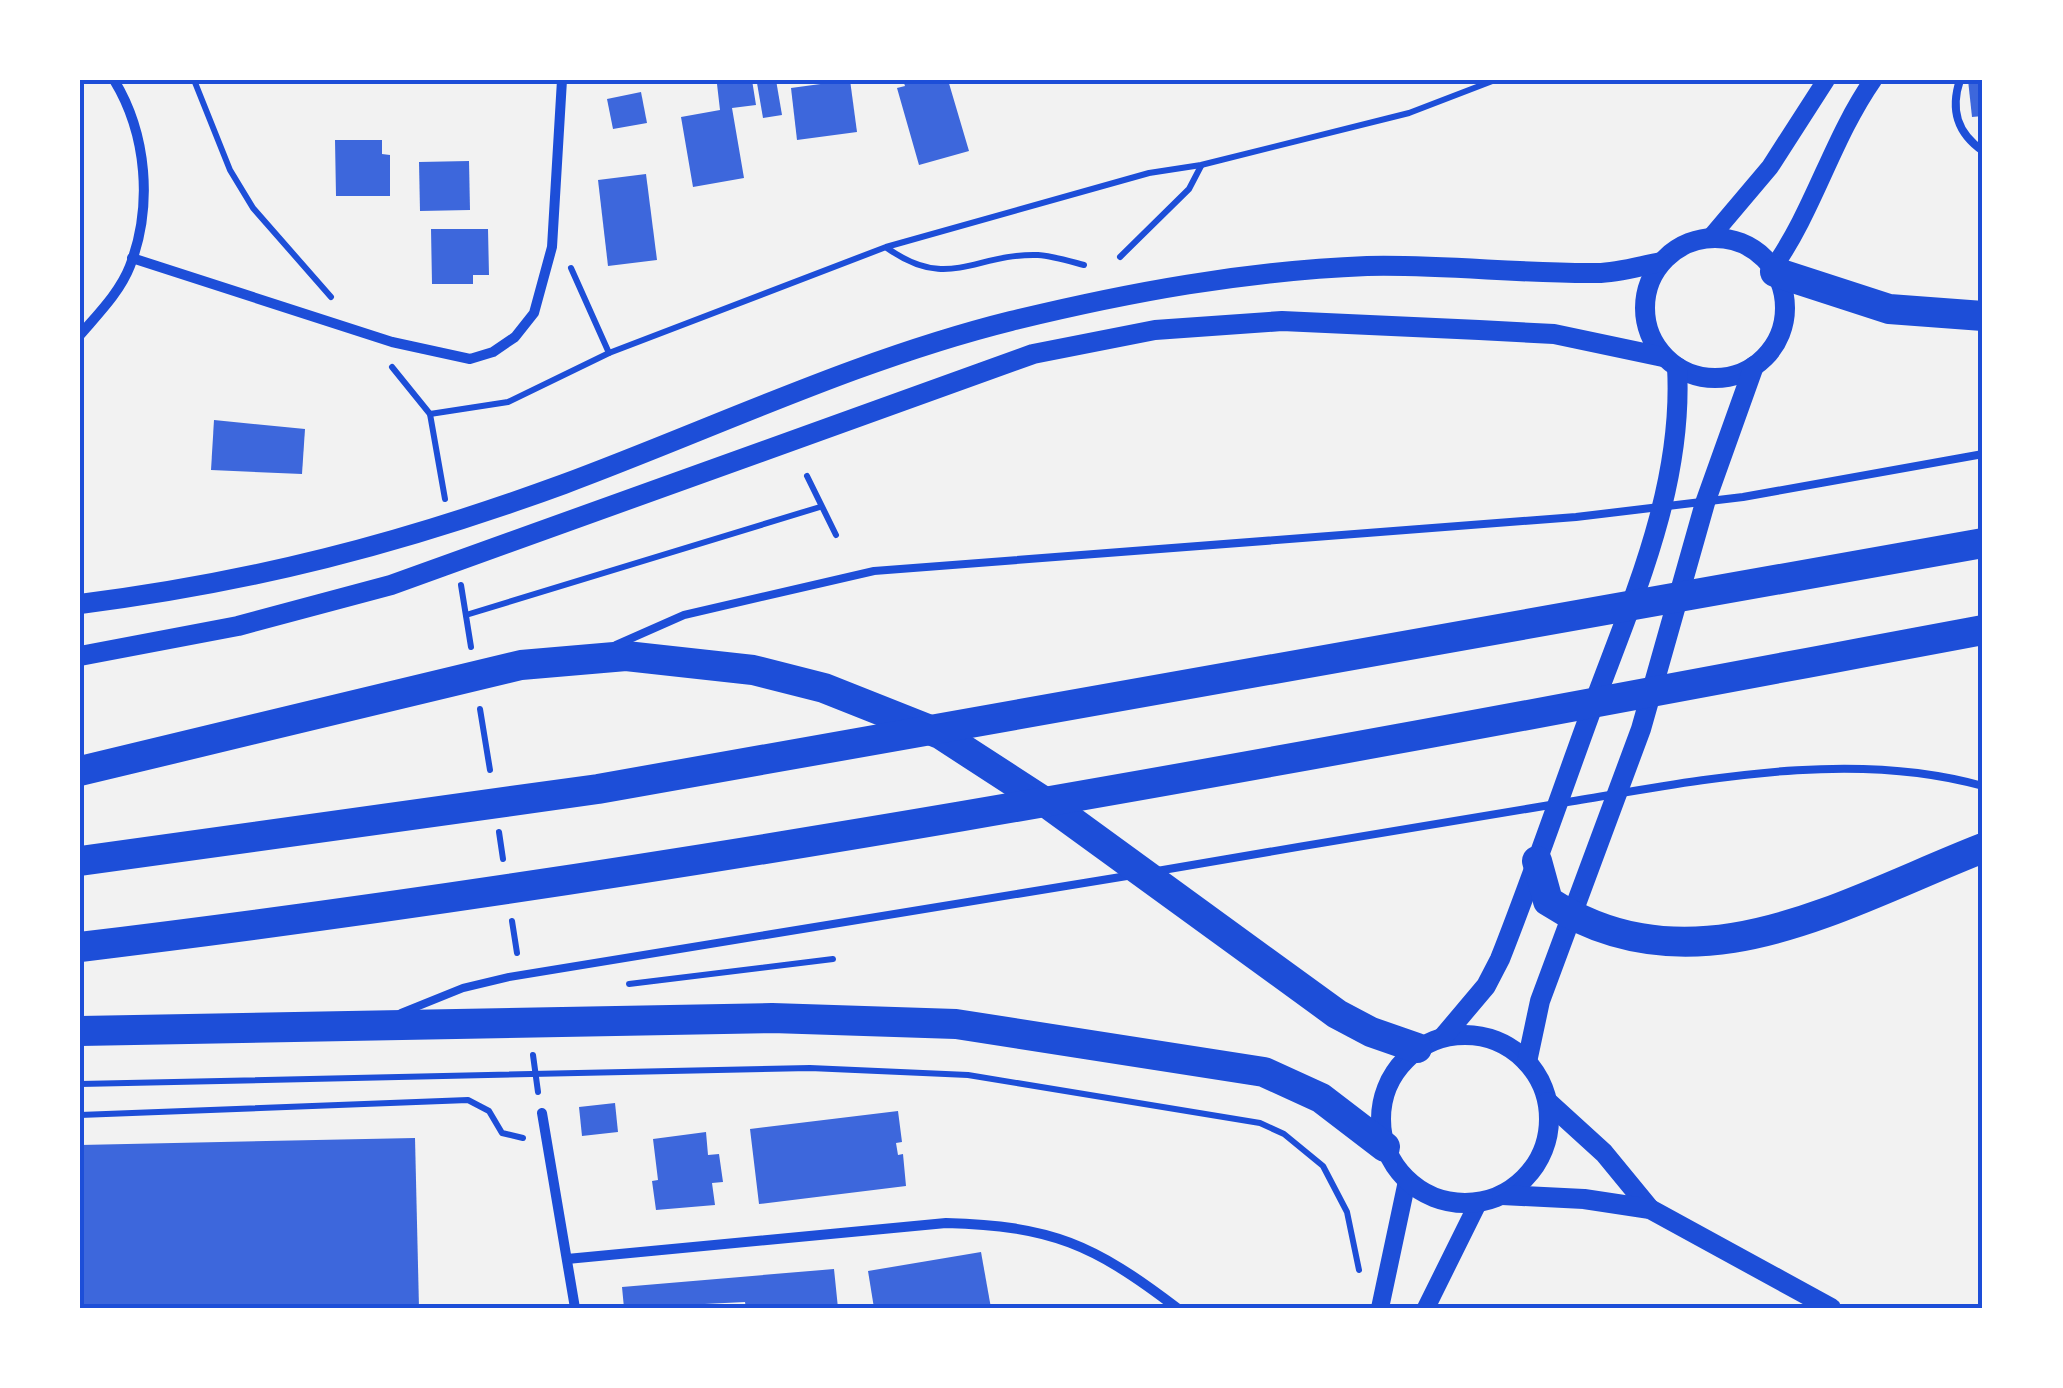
<svg xmlns="http://www.w3.org/2000/svg" width="2063" height="1388" font-family="Poppins,sans-serif">
	<rect width="100%" height="100%" fill="#f2f2f2"/>
	<g fill="#3d67dc">
		<path d="M752,80L756,105L732,108L744,178L693,187L681,117L720,110L717,84Z"/>
		<path d="M776,80L782,115L763,118L757,83Z"/>
		<path d="M850,80L857,132L797,140L791,88Z"/>
		<path d="M903,80H948L969,151L919,165L897,88L905,86Z"/>
		<path d="M1968,80H1983V116L1972,117Z"/>
		<path d="M641,92L647,123L613,129L607,99Z"/>
		<path d="M335,140H382V154L390,155V196H336Z"/>
		<path d="M469,161L470,210L420,211L419,162Z"/>
		<path d="M646,174L657,260L608,266L598,180Z"/>
		<path d="M431,229H488L489,275H473V284H432Z"/>
		<path d="M214,420L305,429L302,474L211,470Z"/>
		<path d="M615,1103L618,1132L582,1136L579,1107Z"/>
		<path d="M898,1111L902,1142L896,1143L898,1155L903,1154L906,1186L759,1204L750,1129Z"/>
		<path d="M706,1132L708,1155L719,1154L723,1182L712,1183L715,1205L656,1210L652,1181L658,1180L653,1139Z"/>
		<path d="M415,1138L419,1308H80V1145Z"/>
		<path d="M981,1252L991,1308H874L868,1271Z"/>
		<path d="M834,1269L838,1308H746L745,1302L624,1308L622,1287Z"/>
	</g>
	<g fill="none" stroke-linecap="round" stroke-linejoin="round">
		<g stroke="#1d4ed8" stroke-width="6">
			<path d="M194,80L230,170L253,208L331,297"/>
			<path d="M887,248C949,292 974,253 1038,255C1053,256 1069,261 1084,265"/>
			<path d="M1120,257L1189,189L1201,166"/>
			<path d="M571,268L609,353"/>
			<path d="M392,367L430,414L445,499"/>
			<path d="M430,414L508,402L609,353L886,247L1149,173L1201,165L1409,113L1495,80"/>
			<path d="M807,476L836,535"/>
			<path d="M461,585L471,647"/>
			<path d="M466,615L820,507"/>
			<path d="M480,709L490,770"/>
			<path d="M499,832L503,859"/>
			<path d="M512,921L517,953"/>
			<path d="M629,984L833,959"/>
			<path d="M533,1055L538,1092"/>
			<path d="M80,1084L810,1068L968,1075L1260,1123L1284,1134L1323,1166L1347,1212L1359,1270"/>
			<path d="M80,1115L468,1100L489,1111L502,1133L523,1138"/>
		</g>
		<g stroke="#1d4ed8" stroke-width="8">
			<path d="M1960,80C1950,110 1957,133 1983,151"/>
			<path d="M616,645L684,615L874,571L1576,517L1743,497L1983,454"/>
			<path d="M1157,871C1292,848 1426,825 1562,803C1698,781 1848,748 1983,786"/>
			<path d="M401,1013L463,988L509,977L1133,875"/>
		</g>
		<g stroke="#1d4ed8" stroke-width="10">
			<path d="M132,258L392,342L470,359L493,352L515,337L534,313L552,247L562,80"/>
			<path d="M80,335C98,314 120,292 130,266C153,206 147,134 114,80"/>
			<path d="M542,1113L575,1308"/>
			<path d="M567,1259L946,1223C1052,1226 1093,1244 1177,1308"/>
		</g>
		<g stroke="#1d4ed8" stroke-width="18">
			<path d="M1710,238L1770,167L1826,80"/>
			<path d="M1773,268C1814,210 1832,139 1873,80"/>
			<path d="M1380,1308L1407,1181"/>
			<path d="M1426,1308L1478,1203"/>
		</g>
		<g stroke="#1d4ed8" stroke-width="20">
			<circle cx="1715" cy="308" r="70"/>
			<path d="M80,604C253,582 400,544 564,484C712,429 858,359 1011,321C1130,292 1245,271 1367,266C1444,264 1520,274 1597,273C1618,273 1640,266 1661,262"/>
			<path d="M80,656L238,626L391,585L1033,354L1155,330L1282,321L1479,330L1554,334L1663,357"/>
			<circle cx="1465" cy="1119" r="84"/>
			<path d="M1443,1037L1486,986L1500,959C1532,878 1560,796 1590,714C1631,602 1684,489 1677,367"/>
			<path d="M1527,1062L1540,1001L1641,729L1705,503L1754,366"/>
			<path d="M1548,1102L1604,1153L1650,1209"/>
			<path d="M1502,1195L1584,1199L1650,1209L1831,1308"/>
		</g>
		<g stroke="#1d4ed8" stroke-width="30">
			<path d="M1775,272L1889,309L1983,316"/>
			<path d="M80,771L521,665L626,656L753,670L824,688L940,734L1051,806L1337,1014L1371,1032L1417,1048"/>
			<path d="M80,861L598,789L1983,543"/>
			<path d="M1537,861L1548,901C1694,996 1842,903 1983,848"/>
			<path d="M80,947C718,870 1351,748 1983,630"/>
			<path d="M80,1031L772,1018L956,1024L1264,1072L1321,1098L1385,1147"/>
		</g>
	</g>
	<rect width="2063" height="1388" fill="none" stroke="#ffffff" stroke-width="165"/>
	<rect x="82" y="82" width="1898" height="1224" fill="none" stroke="#1d4ed8" stroke-width="4"/>
</svg>
